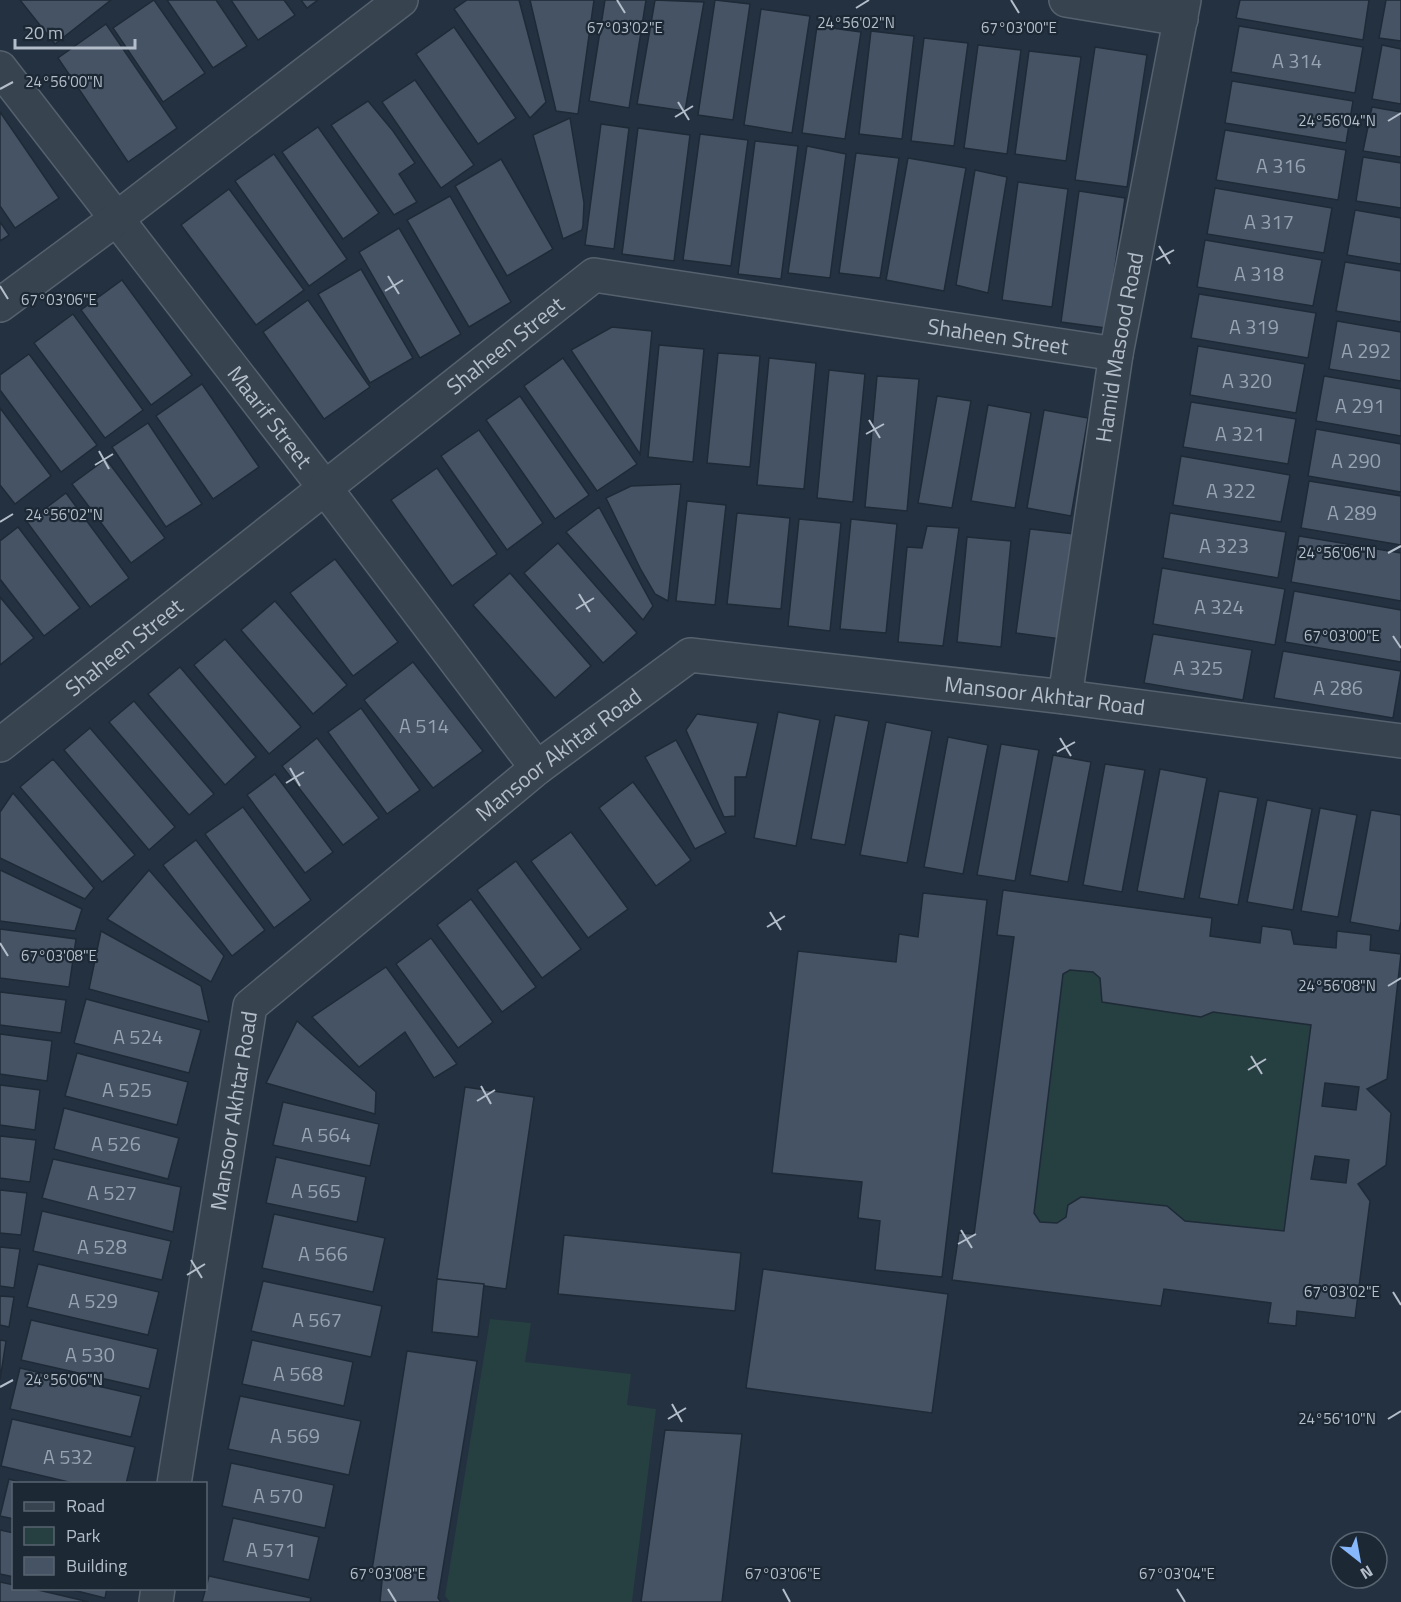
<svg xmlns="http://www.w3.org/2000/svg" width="1401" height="1602" font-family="'Titillium Web',sans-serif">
	<rect width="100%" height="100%" fill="#243140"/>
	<g fill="#263f41">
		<path d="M1070,970L1093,972L1100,978L1103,1002L1201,1017L1213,1012L1311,1025L1284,1231L1185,1221L1068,1205L1066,1217L1057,1223L1040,1222L1034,1213L1063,974Z"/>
		<path d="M490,1319L531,1323L525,1362L631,1374L627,1405L656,1409L632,1602H450L445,1596Z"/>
	</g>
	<g fill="#455364" stroke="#1f2a37" stroke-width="1.5" fill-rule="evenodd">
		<path d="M20,0H111L55,44Z"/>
		<path d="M154,0L205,73L163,102L113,28Z"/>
		<path d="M167,0H216L247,46L213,68Z"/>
		<path d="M231,0H284L295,15L258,40Z"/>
		<path d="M301,0H318L307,8Z"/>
		<path d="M467,0H519L546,102L530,118L454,9Z"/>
		<path d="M530,0H594L578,114L556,111Z"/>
		<path d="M605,0H646L629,108L589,101Z"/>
		<path d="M655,0L704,2L685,111L637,104Z"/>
		<path d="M715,0L750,4L733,120L698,115Z"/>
		<path d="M1240,0H1369L1363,40L1236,18Z"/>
		<path d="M1386,0H1401V41L1379,38Z"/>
		<path d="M761,9L810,16L792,133L744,125Z"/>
		<path d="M106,24L177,128L128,162L58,58Z"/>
		<path d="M817,26L861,32L845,139L802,133Z"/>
		<path d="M1239,26L1363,47L1355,93L1231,72Z"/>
		<path d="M454,27L516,118L478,144L416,54Z"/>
		<path d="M871,31L914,36L902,139L859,134Z"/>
		<path d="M924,38L968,43L954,146L911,141Z"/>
		<path d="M978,45L1021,50L1007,154L964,148Z"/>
		<path d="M1382,45L1401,49V104L1372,99Z"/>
		<path d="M1095,47L1147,55L1127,187L1075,180Z"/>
		<path d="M1029,51L1081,57L1066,161L1015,154Z"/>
		<path d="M415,80L474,165L441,188L382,102Z"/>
		<path d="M1232,81L1353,101L1346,143L1225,123Z"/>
		<path d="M368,101L393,131L415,163L399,174L417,202L394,215L331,125Z"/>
		<path d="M1372,107L1401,112V157L1363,151Z"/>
		<path d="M0,112L59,198L15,228L0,206Z"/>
		<path d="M570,118L584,203L583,225L582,230L563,239L533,135Z"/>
		<path d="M601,124L629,128L614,249L585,245Z"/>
		<path d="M318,127L379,213L343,239L282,152Z"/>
		<path d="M638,128L690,135L674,261L622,254Z"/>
		<path d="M1225,130L1346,150L1338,200L1216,180Z"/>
		<path d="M700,134L748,140L731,266L683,260Z"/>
		<path d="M755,141L798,146L781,279L738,274Z"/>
		<path d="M807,146L846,154L830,278L788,273Z"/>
		<path d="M856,153L899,158L880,278L839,273Z"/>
		<path d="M274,154L347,259L309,286L235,181Z"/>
		<path d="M1363,157L1401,163V208L1356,201Z"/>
		<path d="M908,158L966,168L944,291L886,280Z"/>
		<path d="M501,159L553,249L507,276L455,186Z"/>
		<path d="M975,170L1007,177L988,293L956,285Z"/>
		<path d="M1018,182L1068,189L1052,307L1002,300Z"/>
		<path d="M1215,188L1332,208L1324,253L1207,234Z"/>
		<path d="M229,189L304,290L256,325L181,225Z"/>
		<path d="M1079,191L1125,198L1106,328L1061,322Z"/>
		<path d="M450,196L511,302L469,327L407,220Z"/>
		<path d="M1355,210L1401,218V264L1347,255Z"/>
		<path d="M0,222L9,235L0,241Z"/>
		<path d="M399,228L461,334L420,358L359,252Z"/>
		<path d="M1205,240L1322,260L1313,306L1197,287Z"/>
		<path d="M1345,262L1401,271V322L1336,311Z"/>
		<path d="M361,269L413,358L370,383L318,294Z"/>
		<path d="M122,280L192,375L151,405L81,310Z"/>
		<path d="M1199,294L1316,313L1308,358L1191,338Z"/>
		<path d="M308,300L370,387L324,419L263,332Z"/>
		<path d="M73,314L143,410L105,438L34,343Z"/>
		<path d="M1337,321L1401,332V381L1329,369Z"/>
		<path d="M612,327L652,331L640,454L571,350Z"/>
		<path d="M659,345L704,349L693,462L648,457Z"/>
		<path d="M1198,346L1305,364L1296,413L1190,395Z"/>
		<path d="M718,353L760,356L750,467L707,463Z"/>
		<path d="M29,354L97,445L61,472L0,390V375Z"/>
		<path d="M563,358L637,464L597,491L524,386Z"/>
		<path d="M769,358L816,363L804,489L757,485Z"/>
		<path d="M829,370L865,374L853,502L817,498Z"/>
		<path d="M877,376L919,379L907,511L865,507Z"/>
		<path d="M1324,376L1401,389V436L1316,421Z"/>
		<path d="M202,384L259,467L213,499L156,416Z"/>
		<path d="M520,396L589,495L555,519L486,420Z"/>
		<path d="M937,396L971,401L952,508L918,503Z"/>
		<path d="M1191,402L1296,419L1288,464L1183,447Z"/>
		<path d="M988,405L1031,413L1015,508L971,501Z"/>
		<path d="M0,408L51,476L15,504L0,485Z"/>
		<path d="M1044,410L1088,418L1071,516L1027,508Z"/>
		<path d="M148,423L202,504L166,527L112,447Z"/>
		<path d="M1316,429L1401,444V492L1308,476Z"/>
		<path d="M479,430L543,523L507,550L441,456Z"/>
		<path d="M1181,456L1290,475L1281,522L1173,505Z"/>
		<path d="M106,459L165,538L131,563L72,484Z"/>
		<path d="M437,468L497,554L452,586L391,500Z"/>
		<path d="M1309,481L1401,496V545L1301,528Z"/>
		<path d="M681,484L668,601L655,594L641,570L606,498L631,486Z"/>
		<path d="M66,493L129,578L90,607L27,522Z"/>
		<path d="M687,501L726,505L715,605L676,601Z"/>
		<path d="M599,507L653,606L643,620L566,532Z"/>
		<path d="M737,513L790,518L781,609L727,604Z"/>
		<path d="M1170,513L1286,532L1278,578L1163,558Z"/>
		<path d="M799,519L841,523L830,631L788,626Z"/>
		<path d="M851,519L897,524L886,633L840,629Z"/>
		<path d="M927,526L959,528L943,646L898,642L907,547L922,548Z"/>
		<path d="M18,527L80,608L44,636L0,579V541Z"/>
		<path d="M1030,529L1075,534L1061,639L1016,633Z"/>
		<path d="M1299,536L1401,553V601L1291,582Z"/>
		<path d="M967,537L1011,541L1001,647L957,642Z"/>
		<path d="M558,543L637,633L603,663L524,573Z"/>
		<path d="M335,559L398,642L353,676L290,593Z"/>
		<path d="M1162,568L1285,589L1275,645L1153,624Z"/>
		<path d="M510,573L591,666L555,698L473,605Z"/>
		<path d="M1294,591L1401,610V662L1285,642Z"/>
		<path d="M0,597L34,638L0,665Z"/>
		<path d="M275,601L347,685L313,714L241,630Z"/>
		<path d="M1153,634L1252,650L1243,700L1144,683Z"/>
		<path d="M225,639L301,727L269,754L194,665Z"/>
		<path d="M1283,651L1401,671L1393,718L1274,698Z"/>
		<path d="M413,662L483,751L433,788L364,700Z"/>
		<path d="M180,667L256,757L225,785L148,694Z"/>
		<path d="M134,701L214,794L189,815L109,722Z"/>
		<path d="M361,708L420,790L387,814L328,732Z"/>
		<path d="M778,712L820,720L796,846L754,838Z"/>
		<path d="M697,714L758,723L746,777H735V816L724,817L686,730Z"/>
		<path d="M835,715L869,721L845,845L811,839Z"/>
		<path d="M886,722L932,731L907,863L860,855Z"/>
		<path d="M90,728L175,827L149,850L64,750Z"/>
		<path d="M948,737L988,745L963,874L924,867Z"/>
		<path d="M317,738L379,818L343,845L282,766Z"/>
		<path d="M676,740L726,833L695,849L645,757Z"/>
		<path d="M1001,744L1039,750L1015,881L977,875Z"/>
		<path d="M1053,755L1091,762L1068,882L1030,875Z"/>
		<path d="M53,759L135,855L102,882L20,787Z"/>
		<path d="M1105,764L1145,770L1122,892L1083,885Z"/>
		<path d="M1160,769L1207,778L1184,899L1137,891Z"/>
		<path d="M275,774L333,852L305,873L247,795Z"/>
		<path d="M633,782L691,860L656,886L599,808Z"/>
		<path d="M1219,791L1258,798L1238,905L1199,898Z"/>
		<path d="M13,793L94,888L85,899L0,858V812Z"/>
		<path d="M1267,800L1312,809L1293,910L1247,902Z"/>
		<path d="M243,807L311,900L274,928L205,834Z"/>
		<path d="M1320,808L1357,815L1338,917L1301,911Z"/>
		<path d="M1371,810L1401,815V922L1399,931L1350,922Z"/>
		<path d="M571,832L628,909L588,938L531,861Z"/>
		<path d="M196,840L265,930L232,956L163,865Z"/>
		<path d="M516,861L581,949L542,978L477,890Z"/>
		<path d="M0,870L82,909L75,931L0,921Z"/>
		<path d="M149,870L224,956L211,982L107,919Z"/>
		<path d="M1003,890L1212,918L1210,936L1260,943L1262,926L1291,930L1294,944L1336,948L1337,931L1371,935L1370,950L1401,954L1387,1079L1367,1089L1391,1113L1386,1165L1358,1184L1370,1201L1355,1318L1297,1311L1296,1326L1268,1323L1271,1303L1164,1289L1161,1306L952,1280L959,1233L974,1234L1014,937L997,935ZM1070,970L1093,972L1100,978L1102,1002L1201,1017L1213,1012L1311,1025L1284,1231L1185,1221L1167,1206L1081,1197L1068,1205L1066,1217L1057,1223L1040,1222L1034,1213L1063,974ZM1325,1083L1359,1087L1356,1110L1322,1106ZM1315,1156L1349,1160L1346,1183L1311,1179Z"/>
		<path d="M923,893L987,900L942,1277L875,1270L880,1221L858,1218L862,1182L772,1173L798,951L896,962L899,934L918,937Z"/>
		<path d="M471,899L536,987L502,1012L437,925Z"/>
		<path d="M0,929L76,939L69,987L0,978Z"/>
		<path d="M101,931L201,986L209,1022L89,989Z"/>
		<path d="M431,938L493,1022L458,1048L396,964Z"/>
		<path d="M386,967L457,1064L434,1078L405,1032L359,1067L312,1017Z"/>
		<path d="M0,992L66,1000L61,1033L0,1025Z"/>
		<path d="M86,999L201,1030L189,1073L74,1043Z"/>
		<path d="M297,1021L376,1092L375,1114L266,1083Z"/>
		<path d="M0,1034L52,1041L47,1081L0,1074Z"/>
		<path d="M77,1053L188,1082L177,1125L65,1096Z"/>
		<path d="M0,1085L40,1090L35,1130L0,1125Z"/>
		<path d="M465,1087L534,1097L506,1289L437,1279Z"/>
		<path d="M283,1102L379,1124L370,1166L273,1145Z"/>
		<path d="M64,1108L179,1138L168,1179L54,1149Z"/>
		<path d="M0,1136L36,1140L30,1182L0,1178Z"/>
		<path d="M276,1157L366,1177L357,1222L266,1203Z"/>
		<path d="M53,1159L181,1187L173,1232L42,1198Z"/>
		<path d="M0,1190L27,1193L21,1235L0,1233Z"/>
		<path d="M42,1211L171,1241L162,1280L33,1251Z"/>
		<path d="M274,1214L385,1238L373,1292L262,1268Z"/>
		<path d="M564,1235L741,1253L735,1311L558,1294Z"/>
		<path d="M0,1247L20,1249L14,1288L0,1286Z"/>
		<path d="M38,1264L159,1292L148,1335L27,1307Z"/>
		<path d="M763,1269L948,1294L932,1413L746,1388Z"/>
		<path d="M437,1279L484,1284L478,1337L432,1332Z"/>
		<path d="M263,1281L382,1306L371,1357L251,1331Z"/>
		<path d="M0,1296L14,1297L9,1327L0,1325Z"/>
		<path d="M31,1320L158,1349L149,1389L21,1360Z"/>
		<path d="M0,1340L6,1341L0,1380Z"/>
		<path d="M252,1340L353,1362L344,1406L242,1384Z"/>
		<path d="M407,1351L477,1361L438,1598L441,1602H380L383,1570H372Z"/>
		<path d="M20,1368L141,1396L131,1437L10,1409Z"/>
		<path d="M240,1396L361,1421L349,1475L228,1449Z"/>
		<path d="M12,1419L135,1447L126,1484H77L1,1466Z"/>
		<path d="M665,1430L742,1434L722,1602H641Z"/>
		<path d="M231,1463L334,1485L325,1528L222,1506Z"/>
		<path d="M9,1479L26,1484H14V1519L0,1516Z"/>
		<path d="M233,1518L319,1537L309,1580L223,1561Z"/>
		<path d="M0,1530L14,1533V1577L0,1574Z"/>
		<path d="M209,1576L311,1598L310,1602H202Z"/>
		<path d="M0,1582L14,1585V1588H30L89,1602H0Z"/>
		<path d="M65,1588H107L105,1598Z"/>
	</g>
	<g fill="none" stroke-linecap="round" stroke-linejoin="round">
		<g stroke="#56616e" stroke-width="36">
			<g id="minor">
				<path d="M1066,0L1181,19"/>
				<path id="s1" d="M0,68L325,488L537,768"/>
				<path d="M0,305L116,219L401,0"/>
				<path id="s2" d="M1065,697L1116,354L1184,0"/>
				<path id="s3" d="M0,745L594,275L1116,354"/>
				<path id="s4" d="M174,1484L250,1006L537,768L690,655L1065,697L1401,741"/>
				<path d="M156,1602L158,1588"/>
			</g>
		</g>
		<use href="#minor" stroke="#384350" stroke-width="33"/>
	</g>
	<path fill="none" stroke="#b4becb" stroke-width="2" d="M617,0L625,13M1011,0L1019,13M856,8L869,0M0,89L13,82M678,102L689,120M675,117L693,106M1388,121L1401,113M1159,246L1170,264M1156,260L1174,250M388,276L399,294M0,286L8,299M385,291L403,280M869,420L880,438M866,434L884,424M99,451L109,469M95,465L113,454M0,522L13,514M1388,553L1401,546M579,594L590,612M576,609L594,598M1393,636L1401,648M1060,738L1071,756M1057,752L1075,742M290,768L300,786M286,783L304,772M770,912L781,930M767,927L785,916M0,943L8,956M1388,986L1401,978M1251,1056L1262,1074M1248,1070L1266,1059M481,1086L491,1104M477,1101L495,1090M961,1230L972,1248M958,1244L976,1234M191,1260L202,1278M187,1275L205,1264M1393,1292L1401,1305M0,1387L13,1380M672,1404L682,1422M668,1419L686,1408M1388,1419L1401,1411M388,1589L396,1602M783,1589L790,1602M1177,1589L1185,1602"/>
	<g text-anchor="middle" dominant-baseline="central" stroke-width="4.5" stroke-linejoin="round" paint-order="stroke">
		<g font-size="20" fill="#98a3b1">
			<text x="1297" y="60">A 314</text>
			<text x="1281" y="165">A 316</text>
			<text x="1269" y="221">A 317</text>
			<text x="1259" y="273">A 318</text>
			<text x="1254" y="326">A 319</text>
			<text x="1366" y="350">A 292</text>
			<text x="1247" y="380">A 320</text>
			<text x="1360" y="405">A 291</text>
			<text x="1240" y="433">A 321</text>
			<text x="1356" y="460">A 290</text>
			<text x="1231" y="490">A 322</text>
			<text x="1352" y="512">A 289</text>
			<text x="1224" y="545">A 323</text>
			<text x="1219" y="606">A 324</text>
			<text x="1198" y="667">A 325</text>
			<text x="1338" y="687">A 286</text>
			<text x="424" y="725">A 514</text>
			<text x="138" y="1036">A 524</text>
			<text x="127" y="1089">A 525</text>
			<text x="326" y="1134">A 564</text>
			<text x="116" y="1143">A 526</text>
			<text x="316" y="1190">A 565</text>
			<text x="112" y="1192">A 527</text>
			<text x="102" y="1246">A 528</text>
			<text x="323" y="1253">A 566</text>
			<text x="93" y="1300">A 529</text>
			<text x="317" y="1319">A 567</text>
			<text x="90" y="1354">A 530</text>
			<text x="298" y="1373">A 568</text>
			<text x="295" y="1435">A 569</text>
			<text x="68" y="1456">A 532</text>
			<text x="278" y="1495">A 570</text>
			<text x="271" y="1549">A 571</text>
		</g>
		<g font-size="22" fill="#b4becb" stroke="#1d2835">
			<text stroke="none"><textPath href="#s3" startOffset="1166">Shaheen Street</textPath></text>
			<text stroke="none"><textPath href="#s3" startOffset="644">Shaheen Street</textPath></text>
			<text stroke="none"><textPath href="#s2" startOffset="354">Hamid Masood Road</textPath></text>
			<text stroke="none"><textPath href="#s1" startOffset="441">Maarif Street</textPath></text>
			<text stroke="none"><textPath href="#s3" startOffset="158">Shaheen Street</textPath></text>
			<text stroke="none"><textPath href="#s4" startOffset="1404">Mansoor Akhtar Road</textPath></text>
			<text stroke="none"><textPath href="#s4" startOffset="882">Mansoor Akhtar Road</textPath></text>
			<text stroke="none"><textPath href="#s4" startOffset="378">Mansoor Akhtar Road</textPath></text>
		</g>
	</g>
	<g font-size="15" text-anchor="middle" fill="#b4becb" stroke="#1d2835" stroke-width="4.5" stroke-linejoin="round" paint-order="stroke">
		<text x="856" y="28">24°56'02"N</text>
		<text x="625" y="33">67°03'02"E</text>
		<text x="1019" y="33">67°03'00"E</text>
		<text x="64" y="87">24°56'00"N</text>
		<text x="1337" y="126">24°56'04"N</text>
		<text x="59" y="305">67°03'06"E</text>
		<text x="64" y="520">24°56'02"N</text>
		<text x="1337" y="558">24°56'06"N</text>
		<text x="1342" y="641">67°03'00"E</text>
		<text x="59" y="961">67°03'08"E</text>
		<text x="1337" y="991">24°56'08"N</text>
		<text x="1342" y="1297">67°03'02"E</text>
		<text x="64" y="1385">24°56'06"N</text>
		<text x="1337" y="1424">24°56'10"N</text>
		<text x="388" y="1579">67°03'08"E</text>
		<text x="783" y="1579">67°03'06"E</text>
		<text x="1177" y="1579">67°03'04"E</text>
	</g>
	<rect x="12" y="1482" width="195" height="108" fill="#1d2835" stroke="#596471" stroke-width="1.5"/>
	<rect x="24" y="1502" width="30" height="9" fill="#384350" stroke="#596471" stroke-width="1.5"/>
	<text x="66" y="1512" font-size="18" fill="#b4becb">Road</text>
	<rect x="24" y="1527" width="30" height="18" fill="#263f41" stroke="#596471" stroke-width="1.5"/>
	<text x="66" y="1542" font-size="18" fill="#b4becb">Park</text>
	<rect x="24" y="1557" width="30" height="18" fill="#455364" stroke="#596471" stroke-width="1.5"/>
	<text x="66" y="1572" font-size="18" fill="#b4becb">Building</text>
	<g transform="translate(1359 1560) rotate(149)"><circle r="28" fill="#1d2835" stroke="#596471" stroke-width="1.5"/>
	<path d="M0-4.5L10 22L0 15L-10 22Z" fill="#88b8fc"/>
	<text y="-9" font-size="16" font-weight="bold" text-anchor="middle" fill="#b4becb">N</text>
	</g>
	<path d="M15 39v9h120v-9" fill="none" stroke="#b4becb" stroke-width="3"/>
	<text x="24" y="39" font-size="18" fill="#b4becb" stroke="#1d2835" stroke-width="4.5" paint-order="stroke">20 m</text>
</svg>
